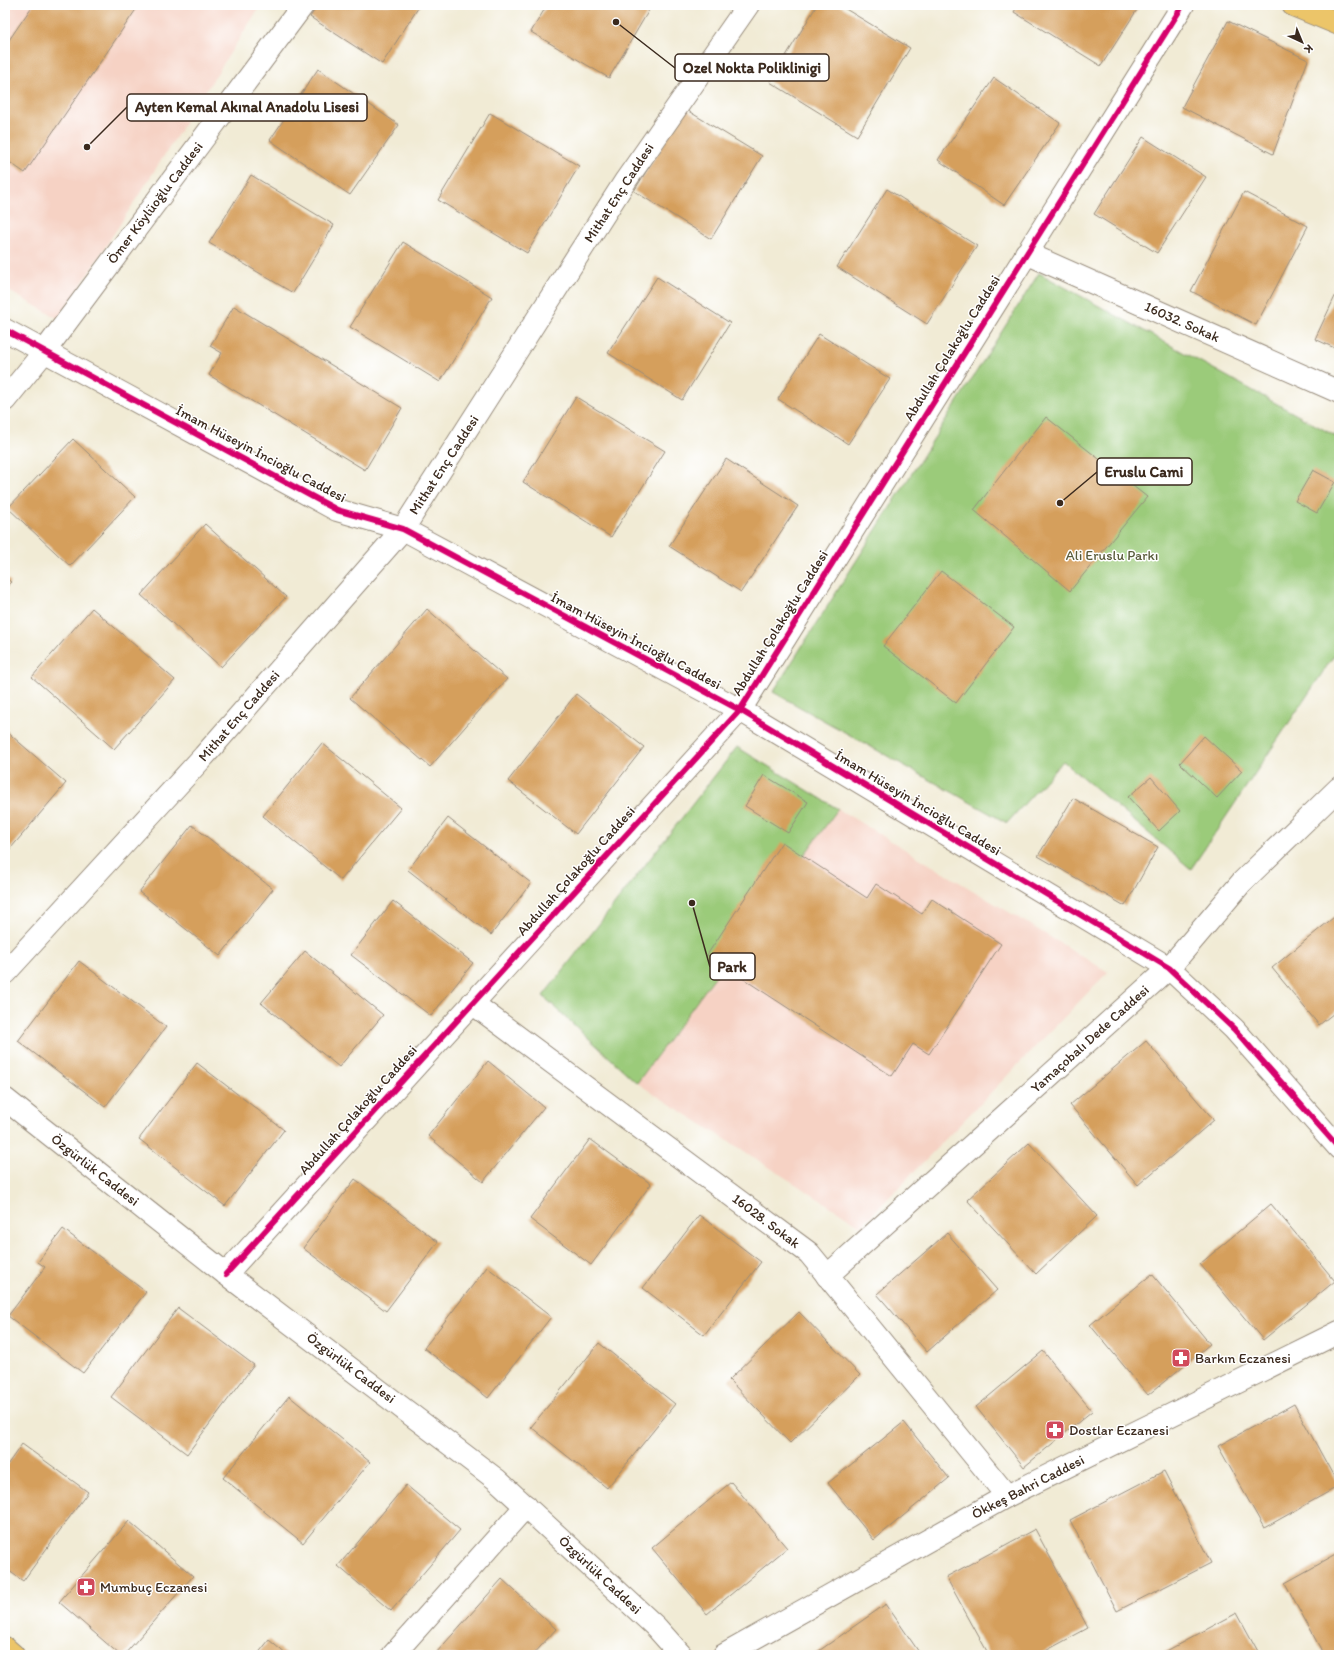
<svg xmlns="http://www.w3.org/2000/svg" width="1344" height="1660" font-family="Itim,sans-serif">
	<rect width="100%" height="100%" fill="#fff"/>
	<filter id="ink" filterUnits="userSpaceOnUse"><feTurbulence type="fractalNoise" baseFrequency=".025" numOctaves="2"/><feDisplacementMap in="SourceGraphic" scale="8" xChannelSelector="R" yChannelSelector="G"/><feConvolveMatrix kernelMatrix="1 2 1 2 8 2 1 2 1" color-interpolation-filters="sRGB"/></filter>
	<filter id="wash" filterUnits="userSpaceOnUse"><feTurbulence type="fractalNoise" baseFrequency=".012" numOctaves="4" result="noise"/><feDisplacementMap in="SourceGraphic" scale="16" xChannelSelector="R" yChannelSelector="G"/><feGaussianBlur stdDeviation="0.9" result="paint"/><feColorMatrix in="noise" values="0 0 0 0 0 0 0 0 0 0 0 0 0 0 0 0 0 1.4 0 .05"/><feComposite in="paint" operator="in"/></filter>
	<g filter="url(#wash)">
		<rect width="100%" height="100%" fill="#f1ebd5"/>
		<g fill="#f6d2c4">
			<path d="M5,5H261L59,319L5,289Z"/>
			<path d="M838,809L1108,972L861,1226L637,1083Z"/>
		</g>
		<g fill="#9bcb7a" stroke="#6b7a4c">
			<path d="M1039,273L1339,438V648L1191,869L1063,761L1007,823L773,692Z"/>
			<path d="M737,747L838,809L637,1083L543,996Z"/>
		</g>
		<g id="blocks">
			<g fill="#d59f5b">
				<path d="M33,5H139L25,173L5,159V46Z"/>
				<path d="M318,5H420L382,64L310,17Z"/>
				<path d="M547,5H652L609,78L531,32Z"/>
				<path d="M817,5H839L910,48L857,136L770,82Z"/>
				<path d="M1018,5H1140L1101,66L1014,12Z"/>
				<path d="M1228,21L1308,60L1273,154L1182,107Z"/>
				<path d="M318,69L399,125L350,195L270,140Z"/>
				<path d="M994,78L1060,123L1004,205L938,160Z"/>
				<path d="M685,109L762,156L711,239L634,191Z"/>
				<path d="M490,113L579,166L527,253L438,200Z"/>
				<path d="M1143,137L1206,177L1157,253L1094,214Z"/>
				<path d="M251,175L334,225L293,293L209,243Z"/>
				<path d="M887,189L977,246L927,324L837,267Z"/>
				<path d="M1244,192L1308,226L1256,325L1191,291Z"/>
				<path d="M403,242L492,297L440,382L350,327Z"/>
				<path d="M657,277L730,323L682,400L608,353Z"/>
				<path d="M1339,288V350L1315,339Z"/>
				<path d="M234,306L402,408L365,470L209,375L222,353L210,346Z"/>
				<path d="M819,334L890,379L848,444L778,399Z"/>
				<path d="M576,397L665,451L611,537L523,482Z"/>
				<path d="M1046,417L1147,497L1070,591L974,510Z"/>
				<path d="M73,439L135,497L70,566L8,508Z"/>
				<path d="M726,459L798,506L741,592L669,546Z"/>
				<path d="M1313,470L1335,482L1317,513L1295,501Z"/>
				<path d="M205,524L286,597L221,667L141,595Z"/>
				<path d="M941,571L1014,627L956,703L883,646Z"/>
				<path d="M5,577L11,582L5,589Z"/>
				<path d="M92,608L175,680L114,749L32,677Z"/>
				<path d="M427,609L507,679L430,767L350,698Z"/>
				<path d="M576,694L644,747L576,834L508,781Z"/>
				<path d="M5,730L66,783L5,855Z"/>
				<path d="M1204,736L1242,771L1217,798L1180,763Z"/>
				<path d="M322,743L401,808L341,880L263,816Z"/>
				<path d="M764,775L808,802L788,833L745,806Z"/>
				<path d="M1151,777L1180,811L1159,831L1128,797Z"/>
				<path d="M1073,798L1158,847L1125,906L1038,856Z"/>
				<path d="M448,818L531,883L491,935L408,870Z"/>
				<path d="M192,825L273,889L220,956L139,892Z"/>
				<path d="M782,842L867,898L876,884L922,914L932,899L1001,944L929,1054L913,1044L892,1076L707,955Z"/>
				<path d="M393,901L473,963L431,1016L351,955Z"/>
				<path d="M1339,913V1009L1319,1025L1272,968Z"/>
				<path d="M305,951L383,1015L339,1067L261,1003Z"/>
				<path d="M79,961L166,1027L105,1107L18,1041Z"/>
				<path d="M1146,1041L1214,1120L1138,1185L1070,1105Z"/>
				<path d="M488,1061L544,1107L483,1182L428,1136Z"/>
				<path d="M197,1063L284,1130L225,1206L139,1139Z"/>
				<path d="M590,1139L651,1184L591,1265L530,1219Z"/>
				<path d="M1029,1143L1097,1216L1036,1274L967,1200Z"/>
				<path d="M355,1179L438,1242L386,1311L303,1248Z"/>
				<path d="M1271,1204L1335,1281L1263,1340L1200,1264Z"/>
				<path d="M699,1215L761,1262L704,1335L643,1288Z"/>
				<path d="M63,1229L146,1292L83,1373L8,1316L45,1267L38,1262Z"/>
				<path d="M947,1233L997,1290L927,1352L877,1294Z"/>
				<path d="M487,1267L551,1317L488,1398L424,1348Z"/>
				<path d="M1152,1274L1210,1344L1148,1395L1090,1325Z"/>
				<path d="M178,1308L254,1365L187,1454L111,1397Z"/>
				<path d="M799,1312L860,1375L790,1443L729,1380Z"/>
				<path d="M599,1343L675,1404L607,1488L531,1427Z"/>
				<path d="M1043,1351L1092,1411L1024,1467L976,1407Z"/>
				<path d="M289,1396L370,1462L303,1543L223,1478Z"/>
				<path d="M1294,1404L1339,1486L1264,1528L1218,1446Z"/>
				<path d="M904,1422L949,1478L874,1540L828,1483Z"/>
				<path d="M22,1444L88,1492L23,1581L5,1568V1468Z"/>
				<path d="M1164,1471L1211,1563L1117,1611L1070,1520Z"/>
				<path d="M731,1482L787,1548L707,1614L652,1548Z"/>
				<path d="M406,1485L460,1530L391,1611L338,1566Z"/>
				<path d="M129,1521L193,1576L124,1655H120L59,1602Z"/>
				<path d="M1035,1529L1088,1628L1038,1655H989L946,1577Z"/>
				<path d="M1339,1553V1655H1324L1285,1583Z"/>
				<path d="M502,1579L556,1629L533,1655H438L436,1653Z"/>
				<path d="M886,1604L921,1655H813Z"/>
				<path d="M1237,1613L1260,1655H1159Z"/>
				<path d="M269,1640L287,1655H257Z"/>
			</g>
		</g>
	</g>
	<g filter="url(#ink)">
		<use href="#blocks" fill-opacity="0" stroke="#968a7a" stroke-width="1"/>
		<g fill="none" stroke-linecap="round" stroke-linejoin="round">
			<g stroke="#968a7a" stroke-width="24">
				<g id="minor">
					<path d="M1026,253L1339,392"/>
					<path d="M5,330L337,510L403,529L740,710L1169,968L1234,1029L1339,1148"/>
					<path d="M5,400L44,352L303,5"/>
					<path d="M5,973L204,756L403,529L626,180L748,5"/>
					<path d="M472,1003L809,1253L1007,1496"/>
					<path d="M5,1099L226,1274L497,1480L656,1627L681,1655"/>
					<path d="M226,1274L740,710L1183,5"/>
					<path d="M827,1276L1169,968L1242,882L1339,788"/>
					<path d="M393,1655L526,1506"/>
					<path d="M724,1655L1007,1496L1339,1332"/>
				</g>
			</g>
			<g stroke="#968a7a" stroke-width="24">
				<g id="major">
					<path d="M1293,5L1339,24"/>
					<path d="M5,1648L13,1655"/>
				</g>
			</g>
			<use href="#minor" stroke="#fff" stroke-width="22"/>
			<use href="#major" stroke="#ecc569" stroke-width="22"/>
			<g stroke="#fff" stroke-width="8">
				<g id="cycleway">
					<path d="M5,330L337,510L403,529L740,710L1169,968L1234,1029L1339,1148"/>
					<path d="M226,1274L740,710L1183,5"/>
				</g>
			</g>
			<use href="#cycleway" stroke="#d6006c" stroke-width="6"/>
		</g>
	</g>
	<defs>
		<g id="pharmacy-square" transform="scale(1)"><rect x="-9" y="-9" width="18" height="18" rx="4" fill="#d1495b" stroke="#fff"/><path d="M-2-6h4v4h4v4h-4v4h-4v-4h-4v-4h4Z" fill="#fff"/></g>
	</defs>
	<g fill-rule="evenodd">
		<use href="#pharmacy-square" x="1181" y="1358"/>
		<use href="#pharmacy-square" x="1055" y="1430"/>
		<use href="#pharmacy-square" x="86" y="1587"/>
	</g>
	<g text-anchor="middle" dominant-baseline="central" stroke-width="3" stroke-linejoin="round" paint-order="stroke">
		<g font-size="14" fill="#3b2a1e" stroke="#fff">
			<text transform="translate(619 193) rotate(-57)">Mithat Enç Caddesi</text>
			<text transform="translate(155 203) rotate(-53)">Ömer Köylüoğlu Caddesi</text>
			<text transform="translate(1182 322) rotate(24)">16032. Sokak</text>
			<text transform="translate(952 348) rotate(-58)">Abdullah Çolakoğlu Caddesi</text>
			<text transform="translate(261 454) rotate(28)">İmam Hüseyin İncioğlu Caddesi</text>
			<text transform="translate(444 465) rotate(-57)">Mithat Enç Caddesi</text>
			<text transform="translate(780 623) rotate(-58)">Abdullah Çolakoğlu Caddesi</text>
			<text transform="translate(636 641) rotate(28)">İmam Hüseyin İncioğlu Caddesi</text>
			<text transform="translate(239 716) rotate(-49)">Mithat Enç Caddesi</text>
			<text transform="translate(918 803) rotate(31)">İmam Hüseyin İncioğlu Caddesi</text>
			<text transform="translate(576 871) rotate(-48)">Abdullah Çolakoğlu Caddesi</text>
			<text transform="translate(1090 1039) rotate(-42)">Yamaçobalı Dede Caddesi</text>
			<text transform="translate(358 1110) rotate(-48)">Abdullah Çolakoğlu Caddesi</text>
			<text transform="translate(95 1170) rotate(38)">Özgürlük Caddesi</text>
			<text transform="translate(766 1221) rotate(37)">16028. Sokak</text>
			<text transform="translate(351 1368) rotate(37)">Özgürlük Caddesi</text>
			<text transform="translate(1028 1487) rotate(-27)">Ökkeş Bahri Caddesi</text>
			<text transform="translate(600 1575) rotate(43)">Özgürlük Caddesi</text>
		</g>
		<g font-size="14" fill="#585a3a" stroke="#fff">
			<text x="1112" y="555">Ali Eruslu Parkı</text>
		</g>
		<g font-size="14" fill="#3b2a1e" stroke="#fff" text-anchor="start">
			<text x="1195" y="1358">Barkın Eczanesi</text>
			<text x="1069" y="1430">Dostlar Eczanesi</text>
			<text x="100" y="1587">Mumbuç Eczanesi</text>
		</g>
	</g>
	<path fill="none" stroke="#3b2a1e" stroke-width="1.5" d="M616 22L675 68M87 147L127 107M1060 503L1097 472M692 903L710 967"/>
	<g fill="#3b2a1e" stroke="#fff" stroke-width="1.5">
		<circle cx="616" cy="22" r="4"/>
		<circle cx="87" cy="147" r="4"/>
		<circle cx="1060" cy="503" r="4"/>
		<circle cx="692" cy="903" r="4"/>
	</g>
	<g fill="#fff" stroke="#3b2a1e" stroke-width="1.5">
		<rect x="675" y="54" width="154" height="27" rx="4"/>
		<rect x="127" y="94" width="240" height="27" rx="4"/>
		<rect x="1097" y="458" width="95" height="27" rx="4"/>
		<rect x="710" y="953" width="45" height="27" rx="4"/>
	</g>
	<g font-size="15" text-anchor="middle" font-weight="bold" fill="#3b2a1e">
		<text x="752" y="73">Ozel Nokta Poliklinigi</text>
		<text x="247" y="112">Ayten Kemal Akınal Anadolu Lisesi</text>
		<text x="1144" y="477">Eruslu Cami</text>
		<text x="732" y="972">Park</text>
	</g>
	<rect width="1344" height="1660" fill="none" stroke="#fff" stroke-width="20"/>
	<g transform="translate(1302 42) rotate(136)" stroke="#ffffff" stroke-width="3" paint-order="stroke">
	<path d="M0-3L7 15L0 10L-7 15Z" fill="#3b2a1e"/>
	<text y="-6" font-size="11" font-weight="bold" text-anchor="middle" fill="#3b2a1e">K</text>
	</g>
</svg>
